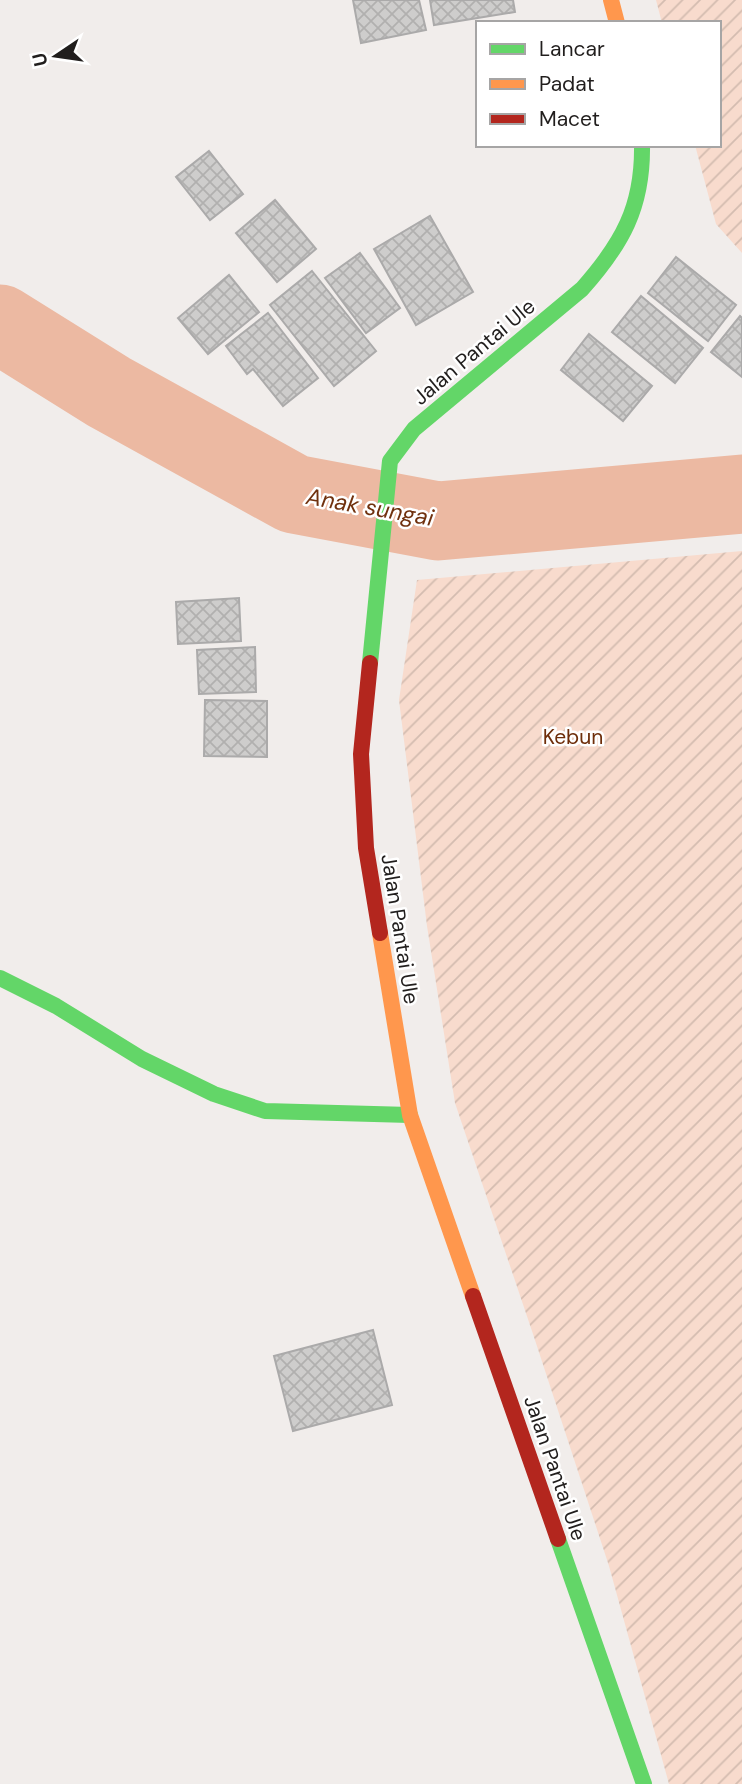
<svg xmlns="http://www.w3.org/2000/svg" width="742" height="1784" font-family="'DM Sans',sans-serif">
	<defs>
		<pattern id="garden-furrows" width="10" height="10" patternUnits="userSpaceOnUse" patternTransform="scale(1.75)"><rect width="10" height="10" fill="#f8dbcd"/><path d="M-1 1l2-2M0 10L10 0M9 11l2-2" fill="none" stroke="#d4bcb0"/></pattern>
		<pattern id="building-cross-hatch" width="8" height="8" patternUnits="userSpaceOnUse" patternTransform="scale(1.75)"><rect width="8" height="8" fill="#cecdcc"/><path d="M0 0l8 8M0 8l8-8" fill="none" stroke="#b1b0af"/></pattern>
	</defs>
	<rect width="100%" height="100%" fill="#f1edeb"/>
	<g fill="url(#garden-furrows)">
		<path d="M656,0H742V253L716,224L695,145H719V23H662Z"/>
		<path d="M742,551V1784H669L609,1566L533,1334L455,1103L427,926L399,700L417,580Z"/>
	</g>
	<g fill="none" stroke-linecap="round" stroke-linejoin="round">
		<path stroke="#ecb9a2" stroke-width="79" d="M0,324L109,392L294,494L438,521L742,494"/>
	</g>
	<g fill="url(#building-cross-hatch)" stroke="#abaaaa" stroke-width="2">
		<path d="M353,0H419L426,30L361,43Z"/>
		<path d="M430,0H513L515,12L434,25Z"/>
		<path d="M209,151L243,194L210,220L176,177Z"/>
		<path d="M275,200L316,249L277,282L236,233Z"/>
		<path d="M430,216L473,292L416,325L374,249Z"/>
		<path d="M360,253L400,308L366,333L325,278Z"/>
		<path d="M676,257L736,305L708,341L648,293Z"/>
		<path d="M312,271L376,351L334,386L270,305Z"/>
		<path d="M229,275L259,312L208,354L178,318Z"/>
		<path d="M641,296L703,348L675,383L612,332Z"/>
		<path d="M268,313L318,378L283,406L253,369L247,374L226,346Z"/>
		<path d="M740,316L742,318V377L711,352Z"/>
		<path d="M589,334L652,386L623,421L561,370Z"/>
		<path d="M239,598L241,641L178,644L176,602Z"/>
		<path d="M255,647L256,692L199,694L197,650Z"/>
		<path d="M205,700L267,701V757L204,756Z"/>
		<path d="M373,1330L392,1405L293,1431L274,1356Z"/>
	</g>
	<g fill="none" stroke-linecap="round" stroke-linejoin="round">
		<g stroke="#63d668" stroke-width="16">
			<path d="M370,663L390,461L414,429L582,289C622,244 643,207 642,145"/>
			<path d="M0,978L56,1006L142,1059L214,1094L265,1111L410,1115"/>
			<path d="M558,1539L644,1784"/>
		</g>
		<g stroke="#ff974d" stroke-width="16">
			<path d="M611,0L617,23"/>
			<path d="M380,933L410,1115L473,1296"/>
		</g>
		<g stroke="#b3261e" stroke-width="16">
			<path d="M370,663L361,754L366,848L380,933"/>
			<path d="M473,1296L558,1539"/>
		</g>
	</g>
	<g text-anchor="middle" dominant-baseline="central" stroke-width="5" stroke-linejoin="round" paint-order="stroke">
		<g font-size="21" fill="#211e1d" stroke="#fff">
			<text transform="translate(474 352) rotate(-40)">Jalan Pantai Ule</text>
			<text transform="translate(400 929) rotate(81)">Jalan Pantai Ule</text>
			<text transform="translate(555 1468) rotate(71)">Jalan Pantai Ule</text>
		</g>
		<g font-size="21" fill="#6e2e0a" stroke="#fff">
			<text x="573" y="737">Kebun</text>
		</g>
		<g font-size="23" font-style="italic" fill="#70310e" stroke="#fff">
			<text transform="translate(370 507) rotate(10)">Anak sungai</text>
		</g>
	</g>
	<rect x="476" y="21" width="245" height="126" fill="#ffffff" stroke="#a6a5a5" stroke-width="2"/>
	<rect x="490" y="44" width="35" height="10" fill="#63d668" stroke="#a6a5a5" stroke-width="2"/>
	<text x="539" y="56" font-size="21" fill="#211e1d">Lancar</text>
	<rect x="490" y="79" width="35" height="10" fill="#ff974d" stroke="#a6a5a5" stroke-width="2"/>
	<text x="539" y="91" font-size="21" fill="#211e1d">Padat</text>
	<rect x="490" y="114" width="35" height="10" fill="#b3261e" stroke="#a6a5a5" stroke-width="2"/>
	<text x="539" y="126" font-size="21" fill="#211e1d">Macet</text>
	<g transform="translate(56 56) rotate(257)" stroke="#ffffff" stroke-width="5" paint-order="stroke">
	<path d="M0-5L12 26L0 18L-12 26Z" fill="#211e1d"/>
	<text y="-10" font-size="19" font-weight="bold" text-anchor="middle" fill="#211e1d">U</text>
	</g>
</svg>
